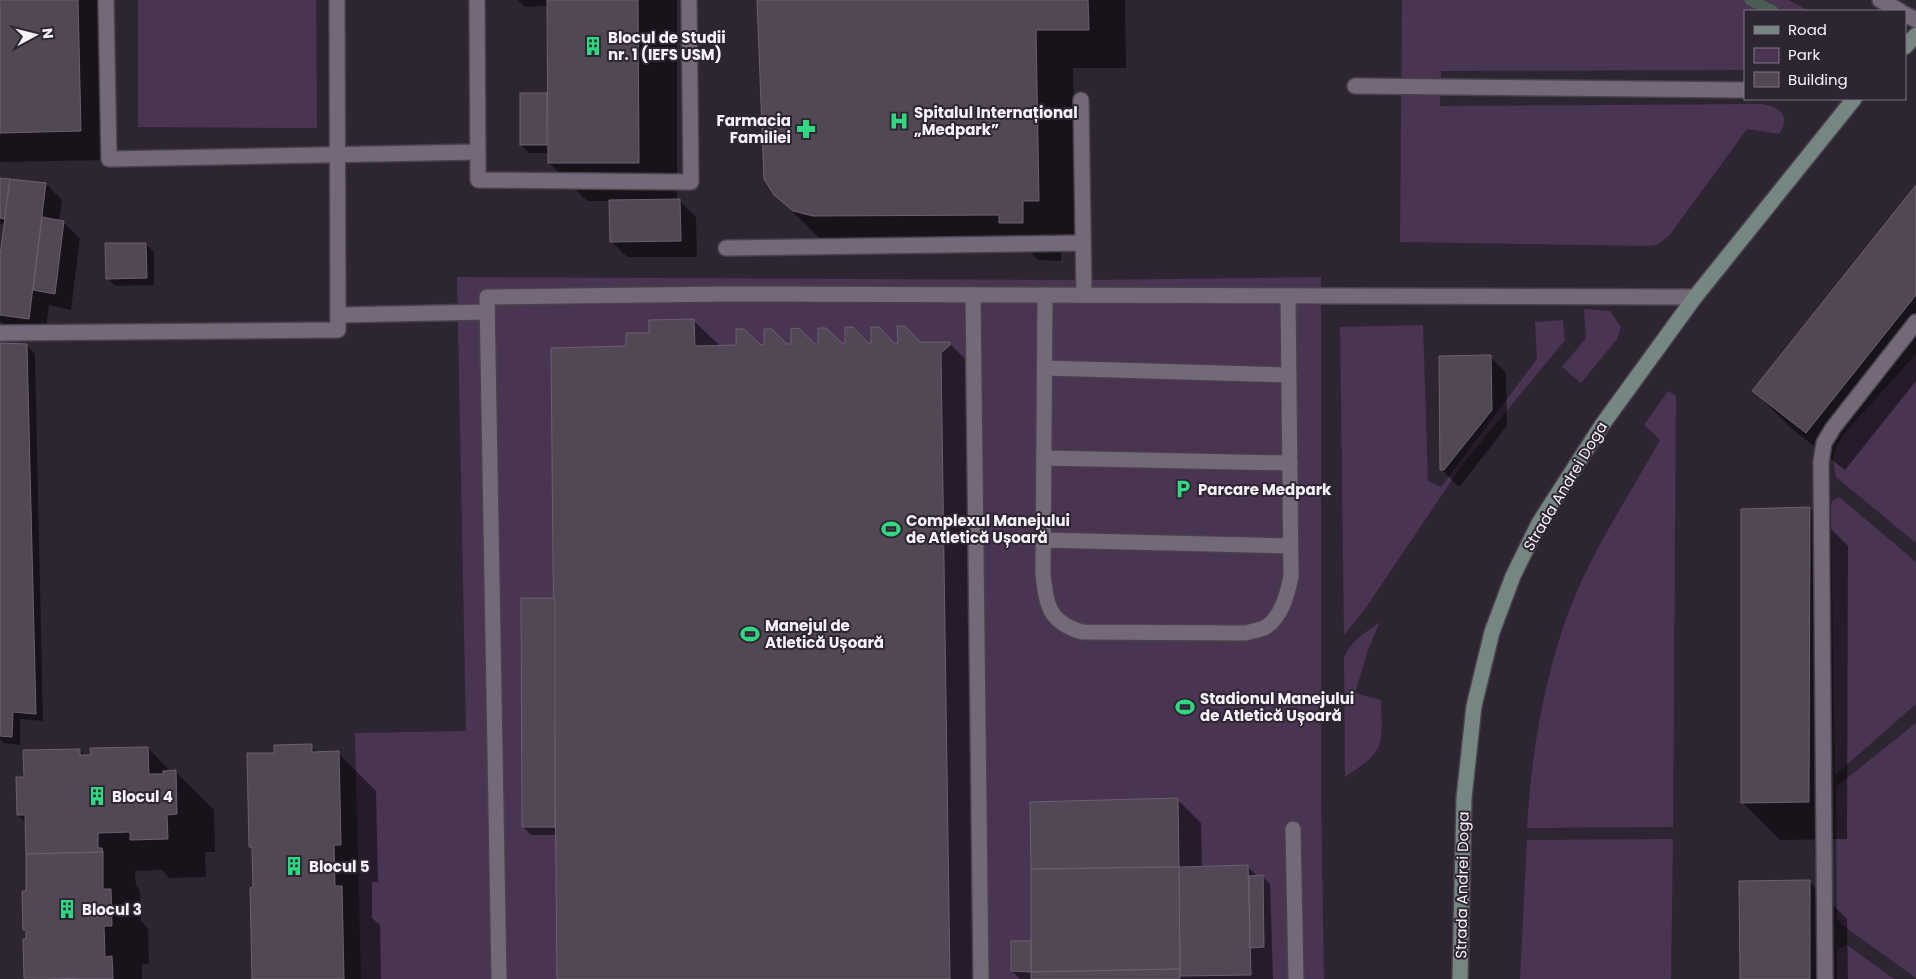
<svg xmlns="http://www.w3.org/2000/svg" width="1916" height="979" font-family="Poppins,sans-serif">
	<rect width="100%" height="100%" fill="#2e2532"/>
	<g fill="#493452">
		<path d="M138,0H316L317,128L138,127Z"/>
		<path d="M1402,0H1788L1809,11H1745V70L1441,71L1440,106L1762,104C1781,107 1791,116 1779,134L1747,129L1669,236L1657,245L1649,246L1400,242Z"/>
		<path d="M457,277L1090,280L1321,277V792L1324,979H361L355,733L466,731Z"/>
		<path d="M1584,309L1610,311L1621,327L1617,339L1581,383L1562,367L1586,338Z"/>
		<path d="M1563,320L1565,340L1462,465L1365,609L1344,635L1340,327L1423,325L1428,481L1441,487L1537,359L1535,322Z"/>
		<path d="M1916,354V543L1836,477C1831,457 1833,450 1845,433Z"/>
		<path d="M1668,391L1676,396L1673,827L1527,828C1531,754 1545,670 1573,601C1596,544 1631,493 1660,440L1644,425Z"/>
		<path d="M1839,497L1916,562V704L1835,775L1831,508L1832,501Z"/>
		<path d="M1380,622L1368,650L1355,693L1381,700C1381,714 1384,735 1378,748C1372,760 1356,769 1345,777L1344,657C1351,641 1366,632 1380,622Z"/>
		<path d="M1916,723V978L1841,924L1837,918L1836,787Z"/>
		<path d="M1673,839L1671,979H1520L1527,840Z"/>
		<path d="M1847,945L1851,948L1894,979H1837V949Z"/>
	</g>
	<g fill="#0007">
		<path d="M0,0H107L110,160L0,162Z"/>
		<path d="M518,0H677V201H680L696,217L697,257H627L611,241L610,201H587L549,163V153H529L521,145L546,94L549,96L548,6L525,7Z"/>
		<path d="M759,0H1125L1126,68H1073L1076,238H1061V261L1038,260L1031,253L852,254L832,248L814,233L775,194Z"/>
		<path d="M0,179L46,184L62,200L59,221L63,222L80,238L71,310L49,305L45,335L10,330L2,322H0V267L5,225L0,224Z"/>
		<path d="M1916,187V381L1845,470L1792,429L1754,391Z"/>
		<path d="M146,244L154,252V285L115,286L107,278Z"/>
		<path d="M694,321L720,346L949,343L979,373V979H559L557,835H531L523,827L555,599L627,348L650,335Z"/>
		<path d="M0,345L27,346L35,354L43,721L20,719V745L3,743L0,739Z"/>
		<path d="M1490,357L1506,373L1507,426L1460,486H1458L1442,470Z"/>
		<path d="M1810,508L1848,546L1847,839L1780,840L1742,802Z"/>
		<path d="M311,746L318,753H338L376,791L378,882H372V918L380,925L381,979H253L254,849L250,846L275,754Z"/>
		<path d="M148,748L171,772H176L214,810L215,852H205L206,877L169,878L162,870L135,871L136,884L140,891L141,921L148,929L149,964H142V979H27V932L25,929L27,892L26,823L18,815L80,750L86,756Z"/>
		<path d="M1178,800L1201,823L1202,867L1247,866L1258,877L1262,876L1270,884L1273,979H1020L1012,971L1030,942Z"/>
		<path d="M1809,881L1847,919L1848,979H1742Z"/>
	</g>
	<g fill="none" stroke-linecap="round" stroke-linejoin="round">
		<path stroke="#4a5e54" stroke-width="11" d="M1750,0L1773,11"/>
	</g>
	<g fill="#514755" stroke="#6b606f">
		<path d="M0,0H78L81,131L0,133Z"/>
		<path d="M547,0H638L639,163H548Z"/>
		<path d="M757,0H1088L1089,30H1036L1039,201H1023V223H999V215L813,216L793,211L774,195L764,179Z"/>
		<rect x="520" y="93" width="27" height="52"/>
		<path d="M0,178L10,179L5,219L0,218Z"/>
		<path d="M10,179L46,183L29,319L0,315V256Z"/>
		<path d="M1916,185V295L1806,433L1752,391Z"/>
		<path d="M680,199L681,241L610,242L609,200Z"/>
		<path d="M42,217L64,221L55,294L33,290Z"/>
		<path d="M105,243H146L147,278L106,279Z"/>
		<path d="M694,319L695,346L736,345V329H744L761,345H764V329H772L787,344H791V329L799,328L815,344H818V328H826L842,343H845V327H853L868,343H871V327H879L894,343H898L897,326H905L920,342H950V345L941,353L950,979H557L551,348L626,346V333H649V320Z"/>
		<path d="M0,343L27,344L36,714L13,712L12,737L0,736Z"/>
		<path d="M1491,355L1492,410L1444,470H1440L1439,356Z"/>
		<path d="M1810,507L1809,802L1741,803V509Z"/>
		<path d="M521,598H555V827H522Z"/>
		<path d="M312,744V752L339,751L341,845H334L335,886H342L344,979H252L250,888L253,887L252,847H249L247,753H274V745Z"/>
		<path d="M148,747L149,774H163V771L176,770L177,814L167,815L168,839L130,840V832L98,833V848H102L103,852L26,854L25,815H17L16,777H24L23,750L80,749V755H91L90,748Z"/>
		<path d="M1178,798L1179,867L1031,869L1030,802Z"/>
		<path d="M103,852V889H111L112,926H104L105,957L112,956L113,979L24,978L23,939H26V930H23L22,891H26V854Z"/>
		<path d="M1248,865L1251,975L1180,976L1179,867Z"/>
		<path d="M1179,867L1180,969L1031,972V869Z"/>
		<path d="M1263,875L1264,947L1250,948L1249,876Z"/>
		<path d="M1810,880V979H1740L1739,881Z"/>
		<path d="M1011,941H1031V972L1011,971Z"/>
		<path d="M1180,969V979H1031V972Z"/>
	</g>
	<g fill="none" stroke-linecap="round" stroke-linejoin="round">
		<g stroke="#48404a" stroke-width="18">
			<g id="lane">
				<path d="M106,0L109,159L478,152"/>
				<path d="M477,0L478,180L691,182L689,0"/>
				<path d="M1355,86L1745,90"/>
				<path d="M1081,100L1084,295"/>
				<path d="M726,248L1083,243"/>
				<path d="M973,295L981,979"/>
				<path d="M1045,295L1043,575C1047,607 1049,622 1082,632L1246,633C1252,631 1260,630 1266,627C1282,616 1287,595 1291,577L1288,296"/>
				<path d="M338,315L487,312"/>
				<path d="M0,333L338,330L337,0"/>
				<path d="M1045,368L1289,375"/>
				<path d="M1044,458L1290,463"/>
				<path d="M1043,540L1290,546"/>
				<path d="M1293,829L1296,979"/>
				<path d="M499,979L487,297L726,294L1695,297"/>
				<path d="M1825,979L1821,462L1824,443L1833,428L1916,322"/>
			</g>
		</g>
		<g stroke="#48404a" stroke-width="18">
			<g id="street">
				<path d="M1880,0L1900,11"/>
				<path d="M1905,14L1916,20"/>
			</g>
		</g>
		<g stroke="#48404a" stroke-width="18">
			<g id="secondary">
				<path d="M1905,47L1916,35"/>
				<path d="M1460,979L1464,798L1474,706L1492,632L1513,576L1539,523L1602,425L1695,297L1854,99"/>
			</g>
		</g>
		<use href="#lane" stroke="#736978" stroke-width="15"/>
		<use href="#street" stroke="#736978" stroke-width="15"/>
		<use href="#secondary" stroke="#768682" stroke-width="15"/>
	</g>
	<defs>
		<g id="building-bare" transform="scale(1.5)"><path d="M-4-6H4V6H1V3H-1V6H-4ZM-2.5-4.3h1.7v1.8h-1.7ZM.8-4.3h1.7v1.8H.8ZM-2.5-1h1.7V.8h-1.7ZM.8-1h1.7V.8H.8Z" fill="#30d882" stroke="#2e2532" stroke-width="2.5" paint-order="stroke"/></g>
		<g id="hospital-bare" transform="scale(1.5)"><path d="M-5-5h3v3.5h4V-5h3V5h-3V1.5h-4V5h-3Z" fill="#30d882" stroke="#2e2532" stroke-width="2.5" paint-order="stroke"/></g>
		<g id="pharmacy-bare" transform="scale(1.5)"><path d="M-2-6h4v4h4v4h-4v4h-4v-4h-4v-4h4Z" fill="#30d882" stroke="#2e2532" stroke-width="2.5" paint-order="stroke"/></g>
		<g id="parking-bare" transform="scale(1.5)"><path d="M-3.5-5.5H1a3.5 3.5 0 0 1 0 7H-1V5.5H-3.5ZM-1-3.4V-.6H.8a1.4 1.4 0 0 0 0-2.8Z" fill="#30d882" stroke="#2e2532" stroke-width="2.5" paint-order="stroke"/></g>
		<g id="stadium-bare" transform="scale(1.5)"><path d="M0-5a6.5 5 0 1 0 0 10a6.5 5 0 1 0 0-10ZM-3.5-1.8h7v3.6h-7Z" fill="#30d882" stroke="#2e2532" stroke-width="2.5" paint-order="stroke"/></g>
	</defs>
	<g fill-rule="evenodd">
		<use href="#building-bare" x="593" y="46"/>
		<use href="#hospital-bare" x="899" y="121"/>
		<use href="#pharmacy-bare" x="806" y="129"/>
		<use href="#parking-bare" x="1183" y="489"/>
		<use href="#stadium-bare" x="891" y="529"/>
		<use href="#stadium-bare" x="750" y="634"/>
		<use href="#stadium-bare" x="1185" y="707"/>
		<use href="#building-bare" x="97" y="796"/>
		<use href="#building-bare" x="294" y="866"/>
		<use href="#building-bare" x="67" y="909"/>
	</g>
	<g text-anchor="middle" dominant-baseline="central" stroke-width="4" stroke-linejoin="round" paint-order="stroke">
		<g font-size="15" font-weight="bold" fill="#f8f2fa" stroke="#2e2532" text-anchor="start">
			<text x="608" y="37">Blocul de Studii<tspan x="608" dy="17">nr. 1 (IEFS USM)</tspan></text>
			<text x="914" y="112">Spitalul Internațional<tspan x="914" dy="17">„Medpark”</tspan></text>
			<text x="791" y="120" text-anchor="end">Farmacia<tspan x="791" dy="17">Familiei</tspan></text>
			<text x="1198" y="489">Parcare Medpark</text>
			<text x="906" y="520">Complexul Manejului<tspan x="906" dy="17">de Atletică Ușoară</tspan></text>
			<text x="765" y="625">Manejul de<tspan x="765" dy="17">Atletică Ușoară</tspan></text>
			<text x="1200" y="698">Stadionul Manejului<tspan x="1200" dy="17">de Atletică Ușoară</tspan></text>
			<text x="112" y="796">Blocul 4</text>
			<text x="309" y="866">Blocul 5</text>
			<text x="82" y="909">Blocul 3</text>
		</g>
		<g font-size="15" fill="#f8f2fa" stroke="#2e2532">
			<text transform="translate(1565 486) rotate(-59)">Strada Andrei Doga</text>
			<text transform="translate(1462 885) rotate(-89)">Strada Andrei Doga</text>
		</g>
	</g>
	<rect x="1744" y="10" width="162" height="90" fill="#2e2532" stroke="#7f7782"/>
	<rect x="1754" y="26" width="25" height="8" fill="#768682" stroke="#7f7782"/>
	<text x="1788" y="35" font-size="15" fill="#f8f2fa">Road</text>
	<rect x="1754" y="48" width="25" height="15" fill="#493452" stroke="#7f7782"/>
	<text x="1788" y="60" font-size="15" fill="#f8f2fa">Park</text>
	<rect x="1754" y="72" width="25" height="15" fill="#514755" stroke="#7f7782"/>
	<text x="1788" y="85" font-size="15" fill="#f8f2fa">Building</text>
	<g transform="translate(35 35) rotate(83)" stroke="#2e2532" stroke-width="4" paint-order="stroke">
	<path d="M0-4L9 19L0 12L-9 19Z" fill="#f8f2fa"/>
	<text y="-8" font-size="14" font-weight="bold" text-anchor="middle" fill="#f8f2fa">N</text>
	</g>
</svg>
